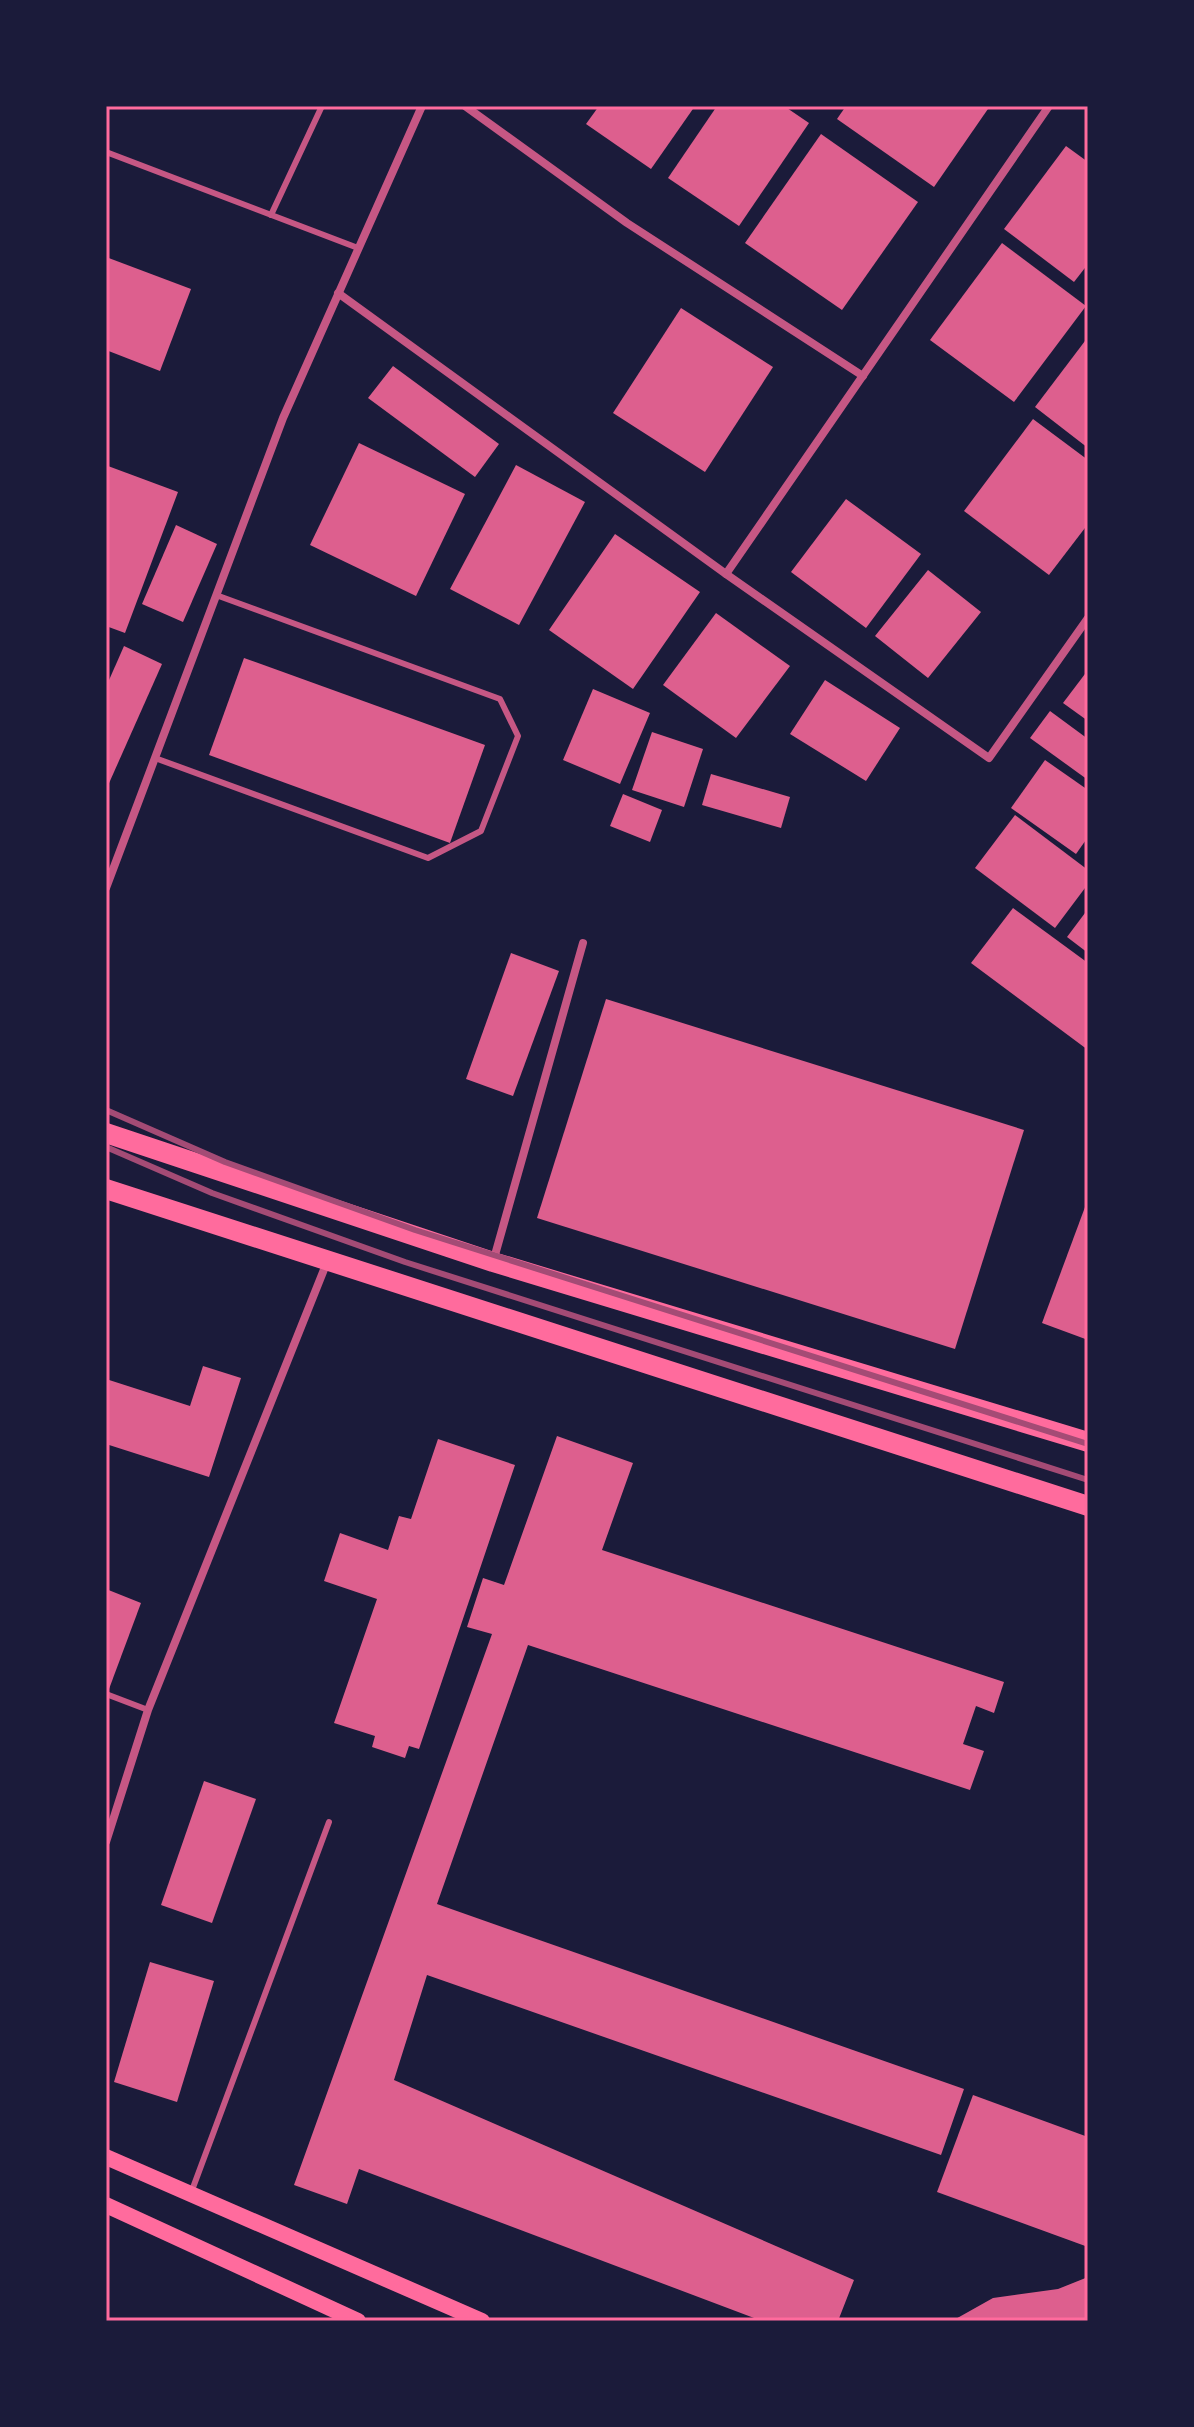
<svg xmlns="http://www.w3.org/2000/svg" width="1194" height="2427" font-family="Arial,sans-serif">
	<rect width="100%" height="100%" fill="#1b1b3a"/>
	<g fill="#dd5f8e">
		<path d="M599,106H695L651,169L586,124Z"/>
		<path d="M717,106H784L809,123L739,226L668,178Z"/>
		<path d="M846,106H990L934,187L837,119Z"/>
		<path d="M821,134L918,202L842,310L745,243Z"/>
		<path d="M1066,146L1088,162V264L1074,282L1004,229Z"/>
		<path d="M1002,243L1086,306L1014,402L930,340Z"/>
		<path d="M106,257L191,289L160,371L106,350Z"/>
		<path d="M681,308L773,367L705,472L613,413Z"/>
		<path d="M1088,337V448L1035,407Z"/>
		<path d="M393,366L499,444L475,477L368,398Z"/>
		<path d="M1033,419L1088,460V524L1049,575L964,511Z"/>
		<path d="M359,443L465,494L416,596L310,545Z"/>
		<path d="M516,465L585,502L519,625L450,589Z"/>
		<path d="M108,466L178,492L125,633L106,626Z"/>
		<path d="M846,499L921,554L866,628L791,572Z"/>
		<path d="M176,525L217,544L183,622L142,604Z"/>
		<path d="M615,534L700,592L633,689L549,630Z"/>
		<path d="M928,570L981,612L928,678L875,636Z"/>
		<path d="M716,613L790,666L736,738L663,685Z"/>
		<path d="M124,646L162,664L106,790V687Z"/>
		<path d="M244,658L485,745L450,843L209,755Z"/>
		<path d="M1088,670V721L1063,703Z"/>
		<path d="M825,680L900,728L866,781L790,734Z"/>
		<path d="M593,689L650,713L620,784L563,760Z"/>
		<path d="M1050,711L1088,739V780L1030,738Z"/>
		<path d="M652,732L703,749L684,807L632,790Z"/>
		<path d="M1045,760L1088,790V837L1076,854L1011,808Z"/>
		<path d="M711,774L790,797L781,828L702,805Z"/>
		<path d="M623,794L662,810L650,842L610,826Z"/>
		<path d="M1015,815L1088,870V884L1055,928L975,868Z"/>
		<path d="M1013,908L1088,963V1050L971,963Z"/>
		<path d="M1088,909V953L1067,937Z"/>
		<path d="M511,953L559,971L513,1096L466,1079Z"/>
		<path d="M606,999L1024,1130L955,1349L537,1218Z"/>
		<path d="M1088,1199V1340L1042,1323Z"/>
		<path d="M203,1366L241,1378L209,1477L106,1444V1379L190,1406Z"/>
		<path d="M557,1436L633,1463L602,1550L1004,1682L994,1713L976,1706L963,1744L984,1751L970,1790L528,1645L437,1904L964,2089L941,2155L427,1975L394,2080L854,2280L838,2321H762L359,2169L347,2204L294,2185L492,1634L467,1627L483,1578L504,1585Z"/>
		<path d="M438,1439L515,1465L419,1749L409,1746L405,1758L372,1747L375,1736L334,1723L377,1599L324,1581L340,1533L388,1550L399,1516L411,1519Z"/>
		<path d="M106,1589L141,1603L109,1689L106,1688Z"/>
		<path d="M204,1781L256,1799L212,1923L161,1905Z"/>
		<path d="M150,1962L214,1981L177,2102L114,2082Z"/>
		<path d="M973,2095L1088,2137V2247L937,2192Z"/>
		<path d="M1088,2277V2321H952L993,2298L1058,2289Z"/>
	</g>
	<g fill="none" stroke-linecap="round" stroke-linejoin="round">
		<g stroke="#c65784" stroke-width="6">
			<path d="M106,152L358,248"/>
			<path d="M271,215L322,106"/>
			<path d="M155,758L428,858L481,831L518,736L500,699L216,595"/>
			<path d="M106,1694L148,1710"/>
			<path d="M191,2193L329,1822"/>
		</g>
		<g stroke="#c65784" stroke-width="8">
			<path d="M465,106L627,223L863,376"/>
			<path d="M338,293L726,574L989,758L1088,618"/>
			<path d="M726,574L1049,106"/>
			<path d="M106,888L283,418L422,106"/>
			<path d="M493,1262L583,943"/>
			<path d="M106,1842L148,1710L327,1262"/>
		</g>
		<g stroke="#ff6b9d" stroke-width="16">
			<path d="M106,2157L482,2321"/>
			<path d="M106,2205L358,2321"/>
		</g>
		<g stroke="#ff6b9d" stroke-width="20">
			<path d="M106,1133L493,1262L1088,1442"/>
			<path d="M106,1189L1088,1506"/>
		</g>
		<g stroke="#a44b75" stroke-width="6">
			<path d="M106,1110L225,1162L415,1230L1088,1444"/>
			<path d="M106,1147L212,1193L405,1262L1088,1480"/>
		</g>
	</g>
	<rect width="1194" height="2427" fill="none" stroke="#1b1b3a" stroke-width="216"/>
	<rect x="108" y="108" width="978" height="2211" fill="none" stroke="#ff6b9d" stroke-width="3"/>
</svg>
